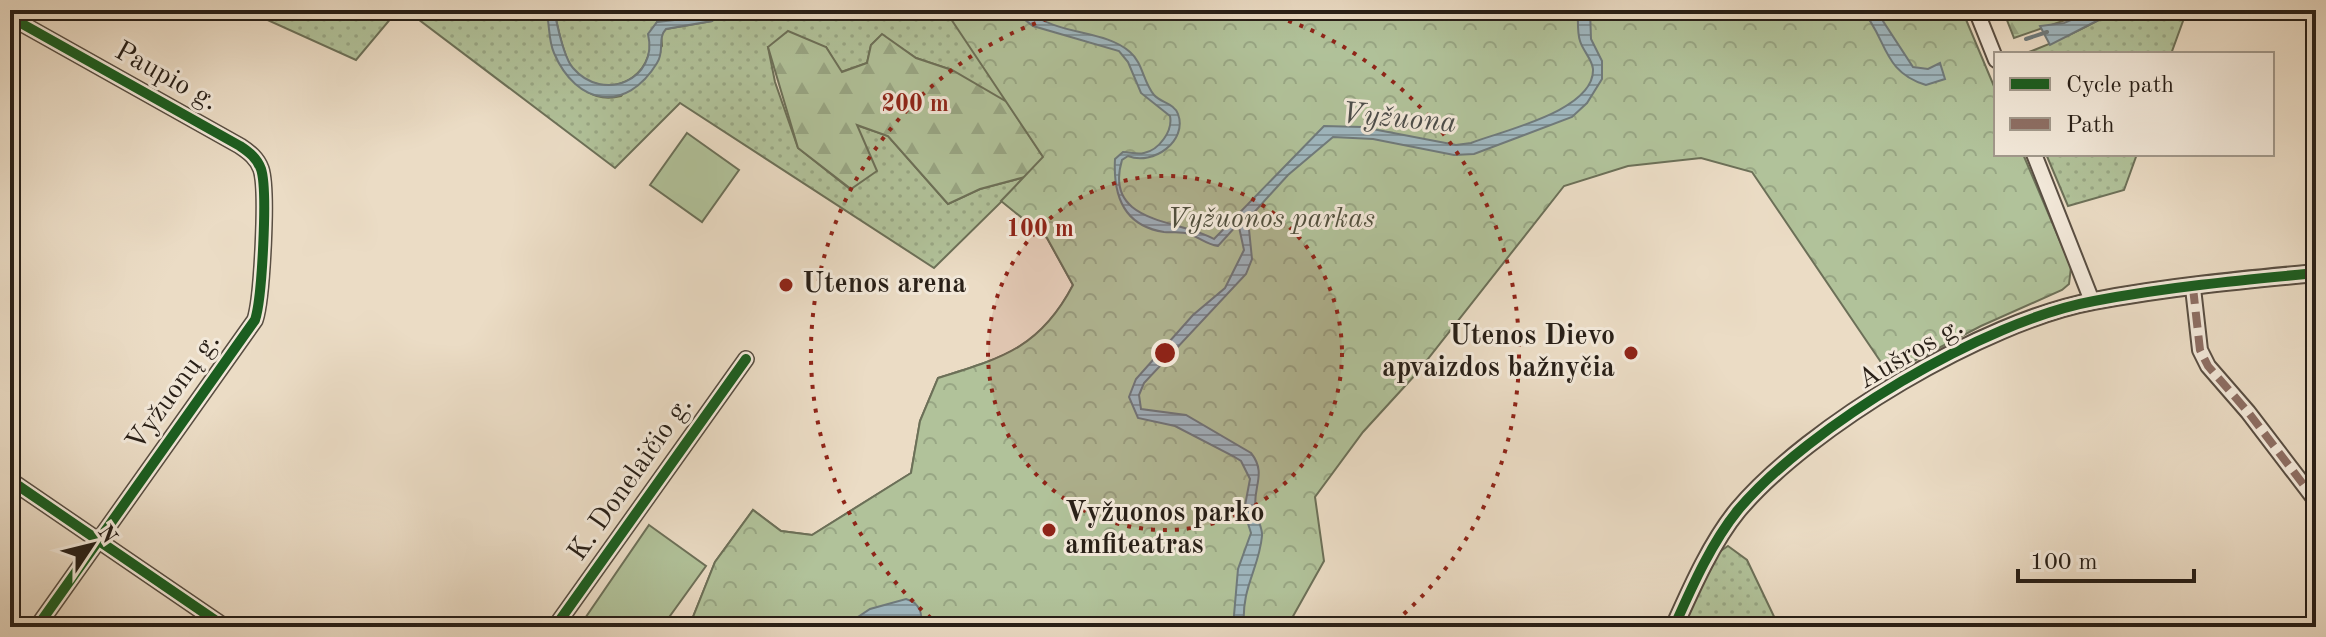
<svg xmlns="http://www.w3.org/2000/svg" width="2326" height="637" font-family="'Old Standard TT',serif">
	<defs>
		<pattern id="grass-dots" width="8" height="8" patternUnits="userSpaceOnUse" patternTransform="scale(2)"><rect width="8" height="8" fill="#b1c29a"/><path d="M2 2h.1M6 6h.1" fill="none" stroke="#98a684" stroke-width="1.8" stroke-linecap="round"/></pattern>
		<pattern id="forest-firs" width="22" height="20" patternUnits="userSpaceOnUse" patternTransform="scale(2)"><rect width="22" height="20" fill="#b1c29a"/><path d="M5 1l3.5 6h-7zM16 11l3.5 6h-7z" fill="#98a684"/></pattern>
		<pattern id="park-crowns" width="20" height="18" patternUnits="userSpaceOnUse" patternTransform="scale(2)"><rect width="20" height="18" fill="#b1c29a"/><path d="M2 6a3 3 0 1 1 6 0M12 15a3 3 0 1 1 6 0" fill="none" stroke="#98a684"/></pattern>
		<pattern id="water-rules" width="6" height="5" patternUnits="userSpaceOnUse" patternTransform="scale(2)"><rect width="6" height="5" fill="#9fb8c1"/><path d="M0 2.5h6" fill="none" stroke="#82959c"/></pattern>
	</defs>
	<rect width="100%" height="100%" fill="#ebdcc5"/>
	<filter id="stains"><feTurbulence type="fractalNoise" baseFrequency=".0025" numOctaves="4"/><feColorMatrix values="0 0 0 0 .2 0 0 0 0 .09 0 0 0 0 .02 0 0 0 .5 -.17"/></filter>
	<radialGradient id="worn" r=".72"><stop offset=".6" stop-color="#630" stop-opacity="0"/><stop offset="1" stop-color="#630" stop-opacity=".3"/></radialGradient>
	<g fill="url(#grass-dots)" stroke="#6c7058" stroke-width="2" fill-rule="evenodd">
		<path d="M258,10H346L372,14L398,10L356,60L263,18Z"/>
		<path d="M406,10H546C555,45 571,109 621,96L662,46L661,34L666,29L712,21L724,10H1012L1144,227L927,478L689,627L715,562L753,510L781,531L812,535L911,473L920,421L938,378C1002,358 1041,348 1073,285L1047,238L1002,201L934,268L680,103L615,168ZM882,35L916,58L952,70L1025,177L980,189L948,204L888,136L856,125L850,189L798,148L775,82L768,47H826L841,72L867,63L871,45Z"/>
		<path d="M554,10H611L616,17L626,10H715L701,17L657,22C650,37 652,55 642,68C622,94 585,90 569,63C561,47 558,27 554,10Z"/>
		<path d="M2118,10H2187L2171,54H2023C2056,43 2087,26 2118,10Z"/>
		<path d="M2046,154H2137L2124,190L2068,206Z"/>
		<path d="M1728,546L1747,560L1779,627H1681L1716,554Z"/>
	</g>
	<g fill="url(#forest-firs)" stroke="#6c7058" stroke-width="2">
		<path d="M2003,10H2094L2014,38Z"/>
		<path d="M788,31L826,47L842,72L867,63L871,45L882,34L916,58L952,70L1007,102L1044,158L1025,177L980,189L948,204L888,136L857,125L877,171L851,189L798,148L768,47Z"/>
	</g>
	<path fill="url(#park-crowns)" stroke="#6c7058" stroke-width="2" d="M945,10H1962L1996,91V154H2023L2071,267L2069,284L2062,290L1981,326L1889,374L1752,172L1701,158L1628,166L1564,186L1416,374L1363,432L1315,497L1324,561L1287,627H689L715,562L753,510L781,531L812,535L911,473L920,421L938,378C1002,358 1040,348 1073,285L1047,238L1001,201L1043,157Z"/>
	<g fill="#b1c29a" stroke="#6c7058" stroke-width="2">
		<path d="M687,133L739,170L702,222L650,185Z"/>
		<path d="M649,525L706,566L662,627H579Z"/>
	</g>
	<g fill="url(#water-rules)" stroke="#6f7b7d" stroke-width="2">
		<path d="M546,10H554C557,24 563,57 573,68C603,103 659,80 648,34L657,22L701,17L724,10L712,21L666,29C657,38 665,52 657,63C626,114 576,105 554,53C548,40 550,24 546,10Z"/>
		<path d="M1012,10H1027C1057,36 1104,29 1130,52C1143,63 1143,82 1154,95C1161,103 1174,103 1178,114C1188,141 1153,166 1128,156L1122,160C1103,224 1178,219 1214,239L1324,126L1362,127L1456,145L1471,143C1501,131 1595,111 1593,69C1592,59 1583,51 1580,41C1577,32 1578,20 1578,10H1590L1591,39L1602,61V79L1587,103L1572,117L1474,154L1454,155L1373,139L1333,137L1288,175L1248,219L1252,259L1246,274L1144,383L1139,395L1141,409L1186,415L1251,453C1268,474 1251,489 1256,512C1257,519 1263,529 1262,536C1259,569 1241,587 1244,627H1233L1238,569L1251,533L1244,511L1250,479L1241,461L1233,456L1175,426L1138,418L1129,397L1136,379L1193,315L1225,288L1244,250L1239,227L1237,225L1218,246C1206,244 1199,237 1189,234C1181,231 1172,233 1164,232C1124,226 1113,195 1115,159L1123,152C1130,152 1137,155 1144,153C1159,150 1173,131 1170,116L1141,93L1128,62L1119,51L1033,26Z"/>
		<path d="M1862,10H1881L1883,21L1913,67L1928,69L1940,63L1945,79L1926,85C1882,72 1887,38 1862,10Z"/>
		<path d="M2094,10H2118L2050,45L2040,26L2064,23Z"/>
		<path d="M906,599C920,603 923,613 921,627H843L870,609Z"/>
	</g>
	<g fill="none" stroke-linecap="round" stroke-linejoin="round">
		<path stroke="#6f7b7d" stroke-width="4" d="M2026,39L2047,32"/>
		<g stroke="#594e42" stroke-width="18">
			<g id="minor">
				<path d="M1976,10L1996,60"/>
				<path d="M10,17L240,146C249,152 257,158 261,169C268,190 262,299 255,320L37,627"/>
				<path d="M2034,154L2092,301"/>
				<path d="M2193,288L2200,350L2208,366L2248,412L2316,501"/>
				<path d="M10,480L225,627"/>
				<path d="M555,627L746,359"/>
			</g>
		</g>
		<g stroke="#594e42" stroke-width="20">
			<path id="tertiary" d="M1674,627C1691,589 1711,543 1738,510C1809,426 1984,321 2094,301C2166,287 2242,280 2316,273"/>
		</g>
		<use href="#minor" stroke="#f2e8d9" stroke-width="14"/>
		<use href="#tertiary" stroke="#f2e8d9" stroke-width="16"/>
		<path stroke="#8d6e63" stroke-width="8" stroke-dasharray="16 8" stroke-linecap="butt" d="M2193,288L2200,350L2208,366L2248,412L2316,501"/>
		<g stroke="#f2e8d9" stroke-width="15">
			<g id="cycleway">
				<path d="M10,17L240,146C249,152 257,158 261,169C268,190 262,299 255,320L37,627"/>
				<path d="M10,480L225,627"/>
				<path d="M555,627L746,359"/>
				<path d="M1674,627C1691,589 1711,543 1738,510C1809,426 1984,321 2094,301C2166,287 2242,280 2316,273"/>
			</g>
		</g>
		<use href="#cycleway" stroke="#1b5e20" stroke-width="10"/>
	</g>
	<circle cx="1165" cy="353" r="177" fill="#8f2418" fill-opacity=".12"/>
	<g fill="none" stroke="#8f2418" stroke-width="4" stroke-dasharray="4 8">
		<circle cx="1165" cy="353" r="177"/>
		<path d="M940 626A354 354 0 0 1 1076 10M1254 10A354 354 0 0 1 1390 626"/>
	</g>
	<g fill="#8f2418" stroke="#f2e8d9" stroke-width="3">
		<circle cx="786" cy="285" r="8"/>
		<circle cx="1631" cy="353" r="8"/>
		<circle cx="1049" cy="530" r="8"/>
	</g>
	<g text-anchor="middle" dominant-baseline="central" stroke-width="6" stroke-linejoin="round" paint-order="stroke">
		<g font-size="28" fill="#281f17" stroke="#f2e8d9">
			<text transform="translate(166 77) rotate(29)">Paupio g.</text>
			<text transform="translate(1911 354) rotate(-30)">Aušros g.</text>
			<text transform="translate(174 392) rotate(-54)">Vyžuonų g.</text>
			<text transform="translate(631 479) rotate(-55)">K. Donelaičio g.</text>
		</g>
		<g font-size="28" font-style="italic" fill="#51503e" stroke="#f2e8d9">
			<text x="1271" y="220">Vyžuonos parkas</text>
		</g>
		<g font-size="28" font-weight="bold" fill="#281f17" stroke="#f2e8d9" text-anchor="start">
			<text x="802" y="285">Utenos arena</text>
			<text x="1615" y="337" text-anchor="end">Utenos Dievo<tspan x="1615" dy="32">apvaizdos bažnyčia</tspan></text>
			<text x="1065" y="514">Vyžuonos parko<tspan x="1065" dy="32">amfiteatras</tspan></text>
		</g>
		<g font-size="30" font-style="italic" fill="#4c4d4a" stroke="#f2e8d9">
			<text transform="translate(1399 119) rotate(5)">Vyžuona</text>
		</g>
	</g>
	<circle cx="1165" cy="353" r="12" fill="#8f2418" stroke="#f2e8d9" stroke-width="4"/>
	<g font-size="24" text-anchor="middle" font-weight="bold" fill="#8f2418" stroke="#f2e8d9" stroke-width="6" stroke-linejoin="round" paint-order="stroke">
		<text x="915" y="111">200 m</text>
		<text x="1040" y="236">100 m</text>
	</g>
	<rect width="2326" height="637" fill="none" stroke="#ebdcc5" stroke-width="40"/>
	<rect x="12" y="12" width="2302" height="613" fill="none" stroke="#281f17" stroke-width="4"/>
	<rect x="20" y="20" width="2286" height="597" fill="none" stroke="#281f17" stroke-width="2"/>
	<rect x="1994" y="52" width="280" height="104" fill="#f2e8d9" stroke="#a1988b" stroke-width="2"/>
	<rect x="2010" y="78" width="40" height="12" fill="#1b5e20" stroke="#a1988b" stroke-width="2"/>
	<text x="2066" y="92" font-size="24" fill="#281f17">Cycle path</text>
	<rect x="2010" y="118" width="40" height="12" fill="#8d6e63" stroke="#a1988b" stroke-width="2"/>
	<text x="2066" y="132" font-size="24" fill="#281f17">Path</text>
	<g transform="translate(92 545) rotate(55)" stroke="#f2e8d9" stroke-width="6" paint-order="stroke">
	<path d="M0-6L14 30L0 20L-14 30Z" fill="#281f17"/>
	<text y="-12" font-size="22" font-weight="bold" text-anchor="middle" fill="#281f17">N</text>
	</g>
	<path d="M2018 569v12h176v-12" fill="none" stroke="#281f17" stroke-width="4"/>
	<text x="2030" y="569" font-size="24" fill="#281f17" stroke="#f2e8d9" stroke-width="6" paint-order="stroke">100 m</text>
	<rect width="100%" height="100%" filter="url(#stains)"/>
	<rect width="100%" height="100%" fill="url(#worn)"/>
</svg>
